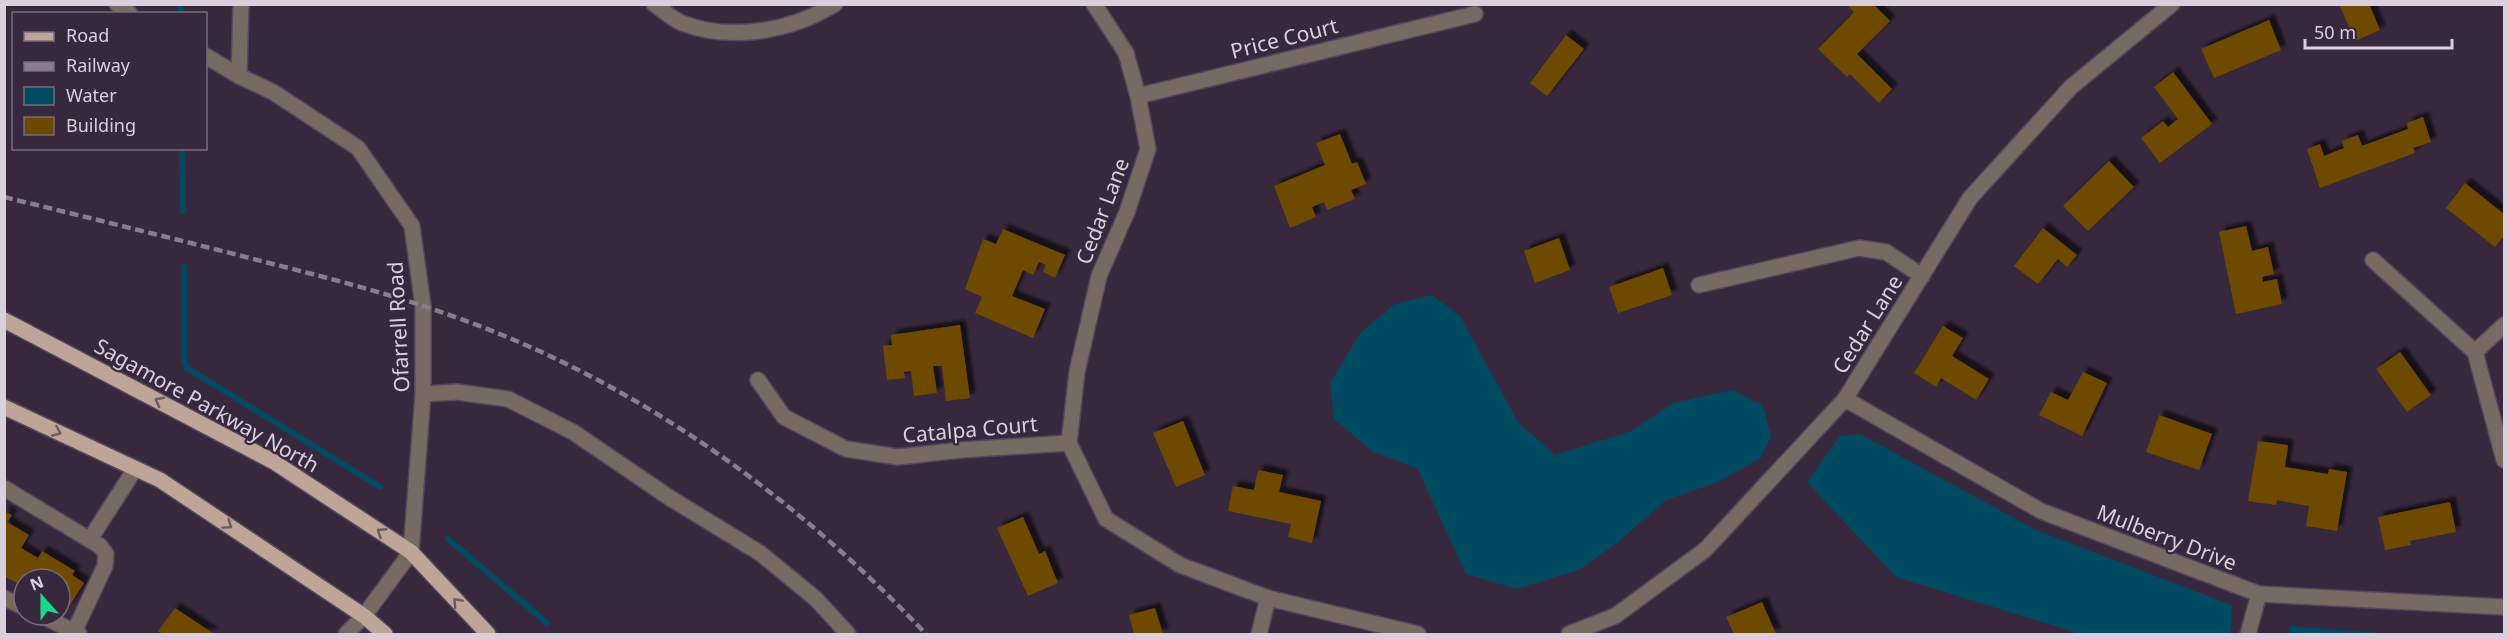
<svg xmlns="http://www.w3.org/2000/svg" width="2509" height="639" viewBox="0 0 2509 639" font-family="'Noto Sans',sans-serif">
<defs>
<filter id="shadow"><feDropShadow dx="5.5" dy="-5.5" stdDeviation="1.5" flood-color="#0009"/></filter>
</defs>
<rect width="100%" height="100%" fill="#37283d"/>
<g fill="#004a61">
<path d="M 1432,295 L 1460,316 L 1518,422 L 1555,455 L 1629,432 L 1673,403 L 1732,390 L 1763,406 L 1771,436 L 1761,458 L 1718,482 L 1666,500 L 1617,543 L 1579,570 L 1517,589 L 1466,574 L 1417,468 L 1373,452 L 1334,419 L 1330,383 L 1361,332 L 1395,304 Z"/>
<path d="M 1860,434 L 2036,530 L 2231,605 L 2231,631 L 2227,634 L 2081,634 L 1896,577 L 1807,482 L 1840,436 Z"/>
<path d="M 2290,626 L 2392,634 L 2289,634 Z"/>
</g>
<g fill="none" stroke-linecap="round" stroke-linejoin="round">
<g stroke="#004a61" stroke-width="6">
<path d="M 180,4 L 181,11"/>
<path d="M 182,148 L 183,211"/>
<path d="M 184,266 L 184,361 L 187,368 L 380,487"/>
<path d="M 448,539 L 547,623"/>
</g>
</g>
<g fill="#6e4800" filter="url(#shadow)">
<path d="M 1846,4 L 1873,4 L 1890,21 L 1857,54 L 1892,89 L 1879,103 L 1850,74 L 1847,77 L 1818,49 L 1854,12 Z"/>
<path d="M 2339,4 L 2369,4 L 2380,30 L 2355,41 Z"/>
<path d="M 2269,20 L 2281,50 L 2214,78 L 2201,49 Z"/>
<path d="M 1566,35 L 1584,49 L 1547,96 L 1530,83 Z"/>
<path d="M 2173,72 L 2212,124 L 2160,163 L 2141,138 L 2163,121 L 2168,127 L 2178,119 L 2154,87 Z"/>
<path d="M 2423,117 L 2431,142 L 2413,148 L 2415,153 L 2320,188 L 2307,149 L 2320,144 L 2324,156 L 2344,148 L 2342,141 L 2358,135 L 2362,146 L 2408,129 L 2407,123 Z"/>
<path d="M 1340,134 L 1352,164 L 1357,162 L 1366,184 L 1351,190 L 1355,199 L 1327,210 L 1324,202 L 1312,207 L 1316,217 L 1290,228 L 1274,186 L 1325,165 L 1316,143 Z"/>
<path d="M 2109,161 L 2134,187 L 2088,231 L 2063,206 Z"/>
<path d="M 2465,183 L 2504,214 L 2504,236 L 2495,247 L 2446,208 Z"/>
<path d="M 2246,226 L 2252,251 L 2268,247 L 2274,274 L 2262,277 L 2263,282 L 2277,279 L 2282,304 L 2236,314 L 2219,232 Z"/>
<path d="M 2043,228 L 2077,255 L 2067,267 L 2058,259 L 2038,284 L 2014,266 Z"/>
<path d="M 1003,229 L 1065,255 L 1055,278 L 1043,272 L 1046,265 L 1039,262 L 1033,275 L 1023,270 L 1012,296 L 1045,309 L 1033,338 L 975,313 L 982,297 L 965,289 L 983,239 L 996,244 Z"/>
<path d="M 1559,238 L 1570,270 L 1535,283 L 1524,251 Z"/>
<path d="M 1663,268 L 1672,295 L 1618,313 L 1609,287 Z"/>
<path d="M 960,325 L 970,398 L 946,401 L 942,366 L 933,366 L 937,393 L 914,396 L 911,371 L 904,372 L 905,378 L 887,380 L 883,346 L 892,345 L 891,335 Z"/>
<path d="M 1943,326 L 1963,338 L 1952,356 L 1989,379 L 1976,400 L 1941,378 L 1936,387 L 1914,373 Z"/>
<path d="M 2400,352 L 2431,395 L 2407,412 L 2376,369 Z"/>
<path d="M 2083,372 L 2107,383 L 2082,436 L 2039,415 L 2051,392 L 2068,400 Z"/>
<path d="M 2159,415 L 2212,434 L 2199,470 L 2146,452 Z"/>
<path d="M 1183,421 L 1205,475 L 1176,487 L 1153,433 Z"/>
<path d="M 2258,441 L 2288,445 L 2285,467 L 2328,474 L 2329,469 L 2347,472 L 2337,531 L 2306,526 L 2309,506 L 2277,500 L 2276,505 L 2248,501 Z"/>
<path d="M 1258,470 L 1283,475 L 1279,492 L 1321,501 L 1312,543 L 1288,537 L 1291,524 L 1228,511 L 1233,486 L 1254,490 Z"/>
<path d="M 2450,502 L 2456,532 L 2410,541 L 2411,545 L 2385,550 L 2378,517 Z"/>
<path d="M 4,511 L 12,515 L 7,522 L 29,535 L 21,548 L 38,558 L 42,551 L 75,571 L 72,575 L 84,583 L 68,608 L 60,604 L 60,579 L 24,579 L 24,598 L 17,594 L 22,586 L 4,576 Z"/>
<path d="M 1023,517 L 1039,554 L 1045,551 L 1058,583 L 1028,596 L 997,528 Z"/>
<path d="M 1762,602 L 1776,634 L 1734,634 L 1726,617 Z"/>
<path d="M 175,608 L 214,634 L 163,634 L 158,631 Z"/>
<path d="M 1155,608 L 1163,634 L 1134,634 L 1129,615 Z"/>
</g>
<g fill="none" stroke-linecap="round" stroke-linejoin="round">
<g stroke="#54465a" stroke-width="18">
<g id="minor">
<path d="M 117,4 L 130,14"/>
<path d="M 241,4 L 239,76 L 273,92 L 358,148 L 412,226 L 423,306 L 423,394 L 411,552 L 364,616 L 346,634"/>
<path d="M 654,4 C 663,10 672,19 682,23 C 731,42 792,31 835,4"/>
<path d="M 206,56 L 239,76"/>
<path d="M 1138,96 L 1475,14"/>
<path d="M 2373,260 L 2475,352 L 2504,460"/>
<path d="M 1699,285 L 1859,248 L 1886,252 L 1922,276"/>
<path d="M 2475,352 L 2504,325"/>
<path d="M 758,380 L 784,417 L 846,449 L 898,457 L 961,450 L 1069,443"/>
<path d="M 423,394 L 457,392 L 508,399 L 573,432 L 670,498 L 760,553 L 816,599 L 848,634"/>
<path d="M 1845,399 L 2041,511 L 2259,594 L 2504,607"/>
<path d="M 1069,443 L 1077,372 L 1099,276 L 1127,212 L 1148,149 L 1138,96 L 1126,53 L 1094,4"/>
<path d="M 1069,443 L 1106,519 L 1180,565 L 1268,598 L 1418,634"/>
<path d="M 4,488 L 100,546 L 106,554 L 105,566 L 74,632"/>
<path d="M 90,539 L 135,469"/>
<path d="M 4,598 L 24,607"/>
<path d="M 40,615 L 79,634"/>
<path d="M 1259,634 L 1268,598"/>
<path d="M 1569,634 L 1615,616 L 1705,550 L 1845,399 L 1970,198 L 2071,87 L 2172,4"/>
<path d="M 2248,634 L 2259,594"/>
</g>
</g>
<g stroke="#54465a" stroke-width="18">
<g id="major">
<path d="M 4,320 L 274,462 L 411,552 L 488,634"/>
<path d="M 4,407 L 160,480 L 364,616 L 385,634"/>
</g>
</g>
<use href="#minor" stroke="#766a63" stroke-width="15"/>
<use href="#major" stroke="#bda597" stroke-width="15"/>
<path stroke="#897c8e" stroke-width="4.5" stroke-dasharray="9 4.5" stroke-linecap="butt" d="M 4,197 C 94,219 184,241 273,264 C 336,280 398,296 458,318 C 637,382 796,497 926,634"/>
</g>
<defs><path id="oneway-chevron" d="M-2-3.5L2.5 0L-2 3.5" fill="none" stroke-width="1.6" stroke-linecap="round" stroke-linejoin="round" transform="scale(1.5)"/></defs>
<g stroke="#6d5a61">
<use href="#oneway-chevron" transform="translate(159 401) rotate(-152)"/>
<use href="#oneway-chevron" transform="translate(57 432) rotate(25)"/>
<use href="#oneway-chevron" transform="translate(228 525) rotate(34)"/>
<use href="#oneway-chevron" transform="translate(381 532) rotate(-147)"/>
<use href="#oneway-chevron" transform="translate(457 602) rotate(-133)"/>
</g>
<g text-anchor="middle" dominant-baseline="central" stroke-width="4.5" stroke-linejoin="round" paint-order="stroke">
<g font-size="21" fill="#d9cfdd" stroke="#37283d">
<text transform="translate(1284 38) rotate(-14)">Price Court</text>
<text transform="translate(1102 211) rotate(-69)">Cedar Lane</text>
<text transform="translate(1867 324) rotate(-58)">Cedar Lane</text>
<text transform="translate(398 327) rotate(-93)">Ofarrell Road</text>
<text transform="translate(207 405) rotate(29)">Sagamore Parkway North</text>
<text transform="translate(970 429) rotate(-5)">Catalpa Court</text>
<text transform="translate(2167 537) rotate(21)">Mulberry Drive</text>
</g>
</g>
<rect width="2509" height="639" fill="none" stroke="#d9cfdd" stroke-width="12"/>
<rect x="12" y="12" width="195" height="138" fill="#37283d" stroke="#786b7d" stroke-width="1.5"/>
<rect x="24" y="32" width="30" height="9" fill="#bda597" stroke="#786b7d" stroke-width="1.5"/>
<text x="66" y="42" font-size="18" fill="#d9cfdd">Road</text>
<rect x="24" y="62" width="30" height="9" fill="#897c8e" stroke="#786b7d" stroke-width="1.5"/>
<text x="66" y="72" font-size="18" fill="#d9cfdd">Railway</text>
<rect x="24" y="87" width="30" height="18" fill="#004a61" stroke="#786b7d" stroke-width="1.5"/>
<text x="66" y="102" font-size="18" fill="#d9cfdd">Water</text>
<rect x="24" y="117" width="30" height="18" fill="#6e4800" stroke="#786b7d" stroke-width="1.5"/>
<text x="66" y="132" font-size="18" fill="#d9cfdd">Building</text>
<g transform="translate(42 597) rotate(339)"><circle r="28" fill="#37283d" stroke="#786b7d" stroke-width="1.5"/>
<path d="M0-4.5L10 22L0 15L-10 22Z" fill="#17d989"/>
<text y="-9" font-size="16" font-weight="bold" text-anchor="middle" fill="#d9cfdd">N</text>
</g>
<path d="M2305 39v9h147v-9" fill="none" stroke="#d9cfdd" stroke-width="3"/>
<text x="2314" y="39" font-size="18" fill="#d9cfdd" stroke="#37283d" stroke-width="4.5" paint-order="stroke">50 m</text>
</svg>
